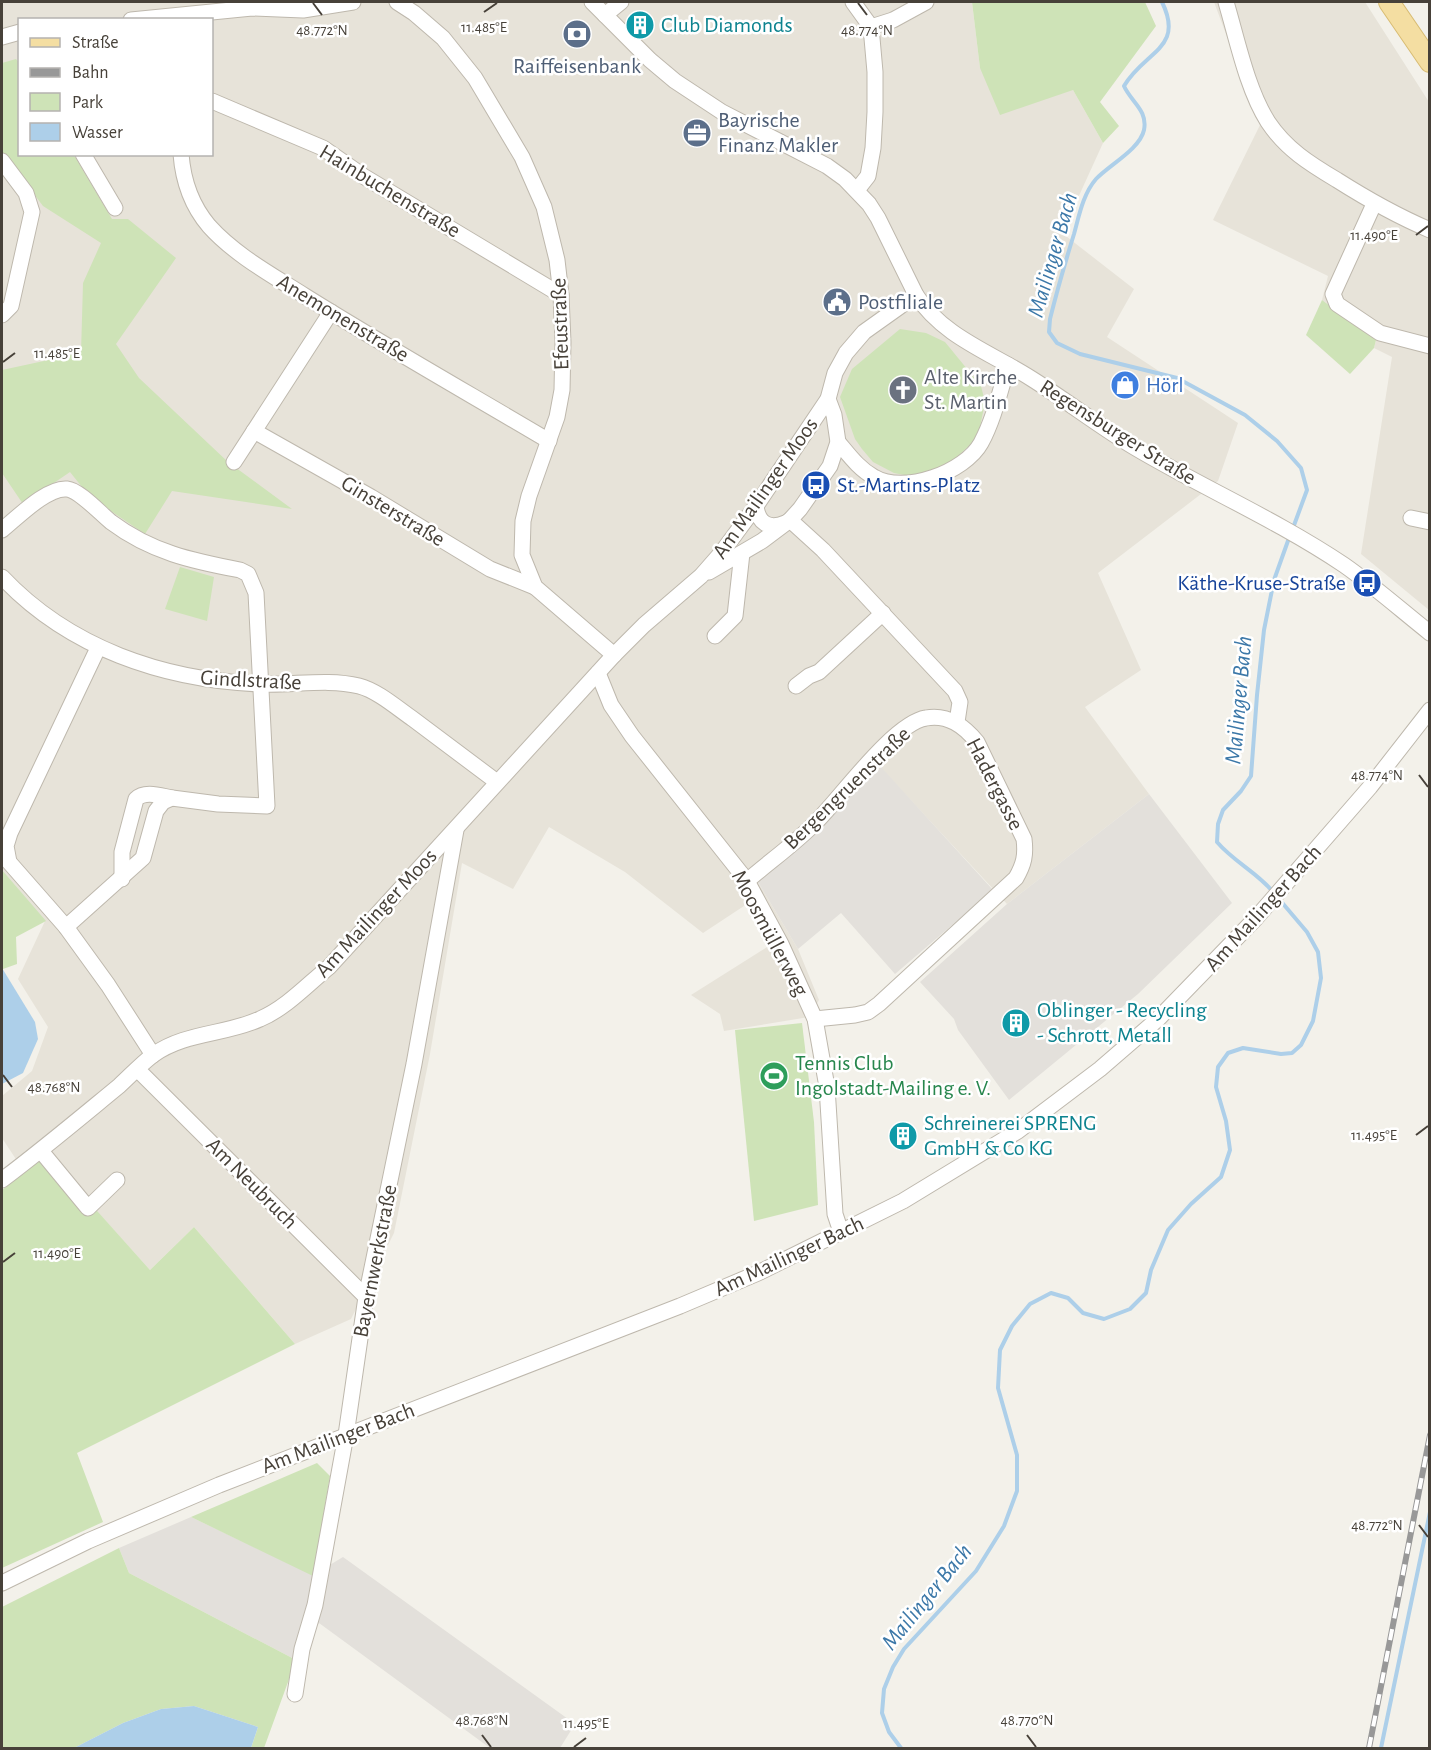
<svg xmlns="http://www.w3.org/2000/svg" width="1431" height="1750" viewBox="0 0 1431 1750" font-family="'Alegreya Sans',sans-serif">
<rect width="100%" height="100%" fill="#f3f1ea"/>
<g fill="#e7e3d9" fill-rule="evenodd">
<path d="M 2,2 L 972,2 L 980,68 L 1073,90 L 1103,143 L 1062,233 L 1134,289 L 1107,337 L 1238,423 L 1218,481 L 1098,573 L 1141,670 L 1085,707 L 1149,794 L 1007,904 L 881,768 L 758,882 L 798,949 L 819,1000 L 809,1017 L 724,1031 L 720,1014 L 691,995 L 772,944 L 747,904 L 703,933 L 625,872 L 549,827 L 513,889 L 462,863 L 430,1054 L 394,1233 L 351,1319 L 295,1344 L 194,1227 L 150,1270 L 47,1156 L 25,1173 L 2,1138 L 2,1096 L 32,1071 L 48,1027 L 18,979 L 45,921 L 2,870 ZM 20,20 L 212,20 L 212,154 L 20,154 Z"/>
<path d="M 1214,2 L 1365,2 L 1429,102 L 1429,610 L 1361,554 L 1392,357 L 1374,348 L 1376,340 L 1322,300 L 1328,276 L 1213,220 L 1260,125 Z"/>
</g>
<g fill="#e3e0db">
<path d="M 881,767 L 993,890 L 895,974 L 841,913 L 798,949 L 758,882 Z"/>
<path d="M 1149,794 L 1232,903 L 1138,994 L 1009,1100 L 958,1030 L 954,1019 L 920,982 L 1007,904 Z"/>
<path d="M 191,1517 L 313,1575 L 343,1557 L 575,1724 L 560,1748 L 490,1748 L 319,1623 L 296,1660 L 129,1573 L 119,1548 Z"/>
</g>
<g fill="#cee3b7">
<path d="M 972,2 L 1145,2 L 1156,26 L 1100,102 L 1119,126 L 1103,143 L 1073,90 L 1000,115 L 980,68 Z"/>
<path d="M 16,59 L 20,64 L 20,154 L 74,155 L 112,219 L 128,219 L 176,258 L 116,344 L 139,378 L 228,462 L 292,509 L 172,491 L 145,534 L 90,497 L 70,472 L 23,504 L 2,473 L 2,370 L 81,353 L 83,283 L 101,243 L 43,206 L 2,152 L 2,63 Z"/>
<path d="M 1322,300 L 1376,340 L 1374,348 L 1350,374 L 1306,335 Z"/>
<path d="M 900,329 L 926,333 L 945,342 L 981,386 L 985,402 L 978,437 L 956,458 L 930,472 L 909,476 L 894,473 L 873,462 L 862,449 L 855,439 L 840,397 L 852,369 Z"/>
<path d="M 180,567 L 214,577 L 207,621 L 165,609 Z"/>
<path d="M 2,870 L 46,921 L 16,937 L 17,964 L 3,969 Z"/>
<path d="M 802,1023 L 814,1122 L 818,1205 L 754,1221 L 735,1030 Z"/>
<path d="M 47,1155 L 150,1270 L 194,1227 L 295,1344 L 77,1453 L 103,1522 L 2,1568 L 2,1190 Z"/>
<path d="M 317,1463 L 330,1476 L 313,1576 L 191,1517 Z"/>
<path d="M 119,1548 L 129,1573 L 296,1660 L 264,1748 L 251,1748 L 258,1727 L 194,1706 L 161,1709 L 123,1723 L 74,1748 L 2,1748 L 2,1607 Z"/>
</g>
<g fill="#adcfe9">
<path d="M 2,968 L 35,1022 L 38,1039 L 23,1073 L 2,1084 Z"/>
<path d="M 194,1706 L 258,1727 L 251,1748 L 74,1748 L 123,1723 L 161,1709 Z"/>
</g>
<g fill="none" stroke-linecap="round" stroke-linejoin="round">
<g stroke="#adcfe9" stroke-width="4">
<path d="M 1162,2 C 1185,49 1144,51 1124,86 C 1131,102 1148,110 1144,130 C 1140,149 1109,165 1096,179 C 1083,194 1079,216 1074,234 C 1065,263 1057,291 1050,319 L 1049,332 L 1057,343 L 1080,354 L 1177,378 L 1245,415 L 1277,441 L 1301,468 L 1307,490 L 1293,528"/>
<path d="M 1274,893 C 1258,873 1234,862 1217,842 L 1218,824 L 1223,810 L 1241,791 L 1251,776 L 1257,695 L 1264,630 L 1274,580 L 1289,538"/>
<path d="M 901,1748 L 889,1732 L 882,1713 L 884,1689 L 893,1667 L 904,1649 L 976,1571 L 1004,1526 L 1017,1491 L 1017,1455 L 998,1388 L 1000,1350 L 1012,1326 L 1030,1304 L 1051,1293 L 1068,1298 L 1083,1313 L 1104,1319 L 1130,1309 L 1146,1293 L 1151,1270 L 1168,1230 L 1191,1204 L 1221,1177 L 1230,1150 L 1226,1121 L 1216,1087 L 1218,1067 L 1228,1053 L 1243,1048 L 1281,1054 L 1292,1053 L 1301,1045 L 1313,1021 L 1321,978 L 1318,952 L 1307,932 L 1279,899"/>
<path d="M 1381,1748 L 1430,1512"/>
</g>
<g stroke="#beb8ad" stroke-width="17">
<g id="minor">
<path d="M 397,2 L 414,13 L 443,38 L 475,78 L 522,157 L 544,207 L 557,260 L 561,295 L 563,342 L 562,390 L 557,417 L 529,496 L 523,521 L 522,555 L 535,587 L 614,655"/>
<path d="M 592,2 L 650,60 L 675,81 L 722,112 L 827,166 L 845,179 L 869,204 L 878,218 L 916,295 C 943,337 992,353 1032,379 C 1067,401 1099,426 1134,447 C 1203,488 1277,520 1344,565 C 1374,586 1401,610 1430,633"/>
<path d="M 853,2 L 871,27 L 875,72 L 875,112 L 873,148 L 868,176 L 857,190"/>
<path d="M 1226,2 C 1237,39 1247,89 1268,122 C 1286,149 1310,164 1337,180 C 1367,199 1397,216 1430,230"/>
<path d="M 605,15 L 621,2"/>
<path d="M 131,20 L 252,8 L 303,10 L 353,2"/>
<path d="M 871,27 L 893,20 L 926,2"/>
<path d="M 2,37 L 20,32"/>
<path d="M 212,101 L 323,148 L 363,176 L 561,295"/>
<path d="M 83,154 L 115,208"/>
<path d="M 181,154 C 183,180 192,206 209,226 C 235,255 272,275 305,296 C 385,346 468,393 549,441"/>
<path d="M 2,161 L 26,193 L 32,212 L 11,306 L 2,315"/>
<path d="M 1374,204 L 1333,294 L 1337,304 L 1380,333 L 1430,346"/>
<path d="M 254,431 L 371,497 L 490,569 L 535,587"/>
<path d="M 838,442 C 849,455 859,469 874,477 C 904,495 965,472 981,443 C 994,419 1000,391 1008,365"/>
<path d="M 234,462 L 331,312"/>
<path d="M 756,506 C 758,523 769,530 785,523"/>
<path d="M 1411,518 L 1430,522"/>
<path d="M 790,520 L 823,550 L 955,691 L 960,702 L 957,722"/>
<path d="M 2,530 C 17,518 47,487 67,489 C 79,490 101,514 111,522 C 151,552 192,561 240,570 L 248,574 L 256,593 L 267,806 L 218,804 L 172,798 L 163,802 L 156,811 L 143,858 L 66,927"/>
<path d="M 709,572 L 762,541 L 790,520 L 800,509 L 830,466 L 838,442 L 834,415 L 828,399"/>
<path d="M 2,577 C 69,648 163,680 259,684 C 292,686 326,678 359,686 C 378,691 397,708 413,719 C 441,740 469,761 497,782"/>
<path d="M 715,636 L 735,616 L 742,553"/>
<path d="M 98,648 L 10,833 L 6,846 L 9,862 L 66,927 L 108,985 L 153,1055"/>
<path d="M 598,673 L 611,705 L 632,736 L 747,881 L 781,944 L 815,1019 L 827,1087 L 835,1214 L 841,1232"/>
<path d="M 796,686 L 809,676 L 819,672 L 883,613"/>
<path d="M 122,879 L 122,852 L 136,799 C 145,790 161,796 172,798"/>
<path d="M 747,881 C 770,861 796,843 817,821 C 841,797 894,723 926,718 C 948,714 964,726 977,742 L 1024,839 C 1026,855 1024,864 1016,878 L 879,1004 L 868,1012 L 855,1015 L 815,1019"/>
<path d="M 138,1070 L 366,1297"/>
<path d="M 41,1151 L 88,1208 L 117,1180"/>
<path d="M 2,1180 C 42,1150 80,1118 119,1086 C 130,1076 141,1064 153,1055 C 185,1032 225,1035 260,1019 C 286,1008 307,985 329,967 L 614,655 L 644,625 L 701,576 L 722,552 L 756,506 L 828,399 L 835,373 L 846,353 L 864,332 L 916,295"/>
<path d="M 2,1583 L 88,1541 L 219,1485 L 680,1306 L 758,1273 L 903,1201 L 1018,1131 L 1100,1069 L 1159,1018 L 1256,918 L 1370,787 L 1430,710"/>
<path d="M 295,1694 L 302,1649 L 315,1605 L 346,1435 L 366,1297 L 414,1064 L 456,830"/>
</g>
</g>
<g stroke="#d8bc73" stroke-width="22">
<path id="major" d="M 1389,2 L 1430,62"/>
</g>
<use href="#minor" stroke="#fff" stroke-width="15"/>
<use href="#major" stroke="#f4dea2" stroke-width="20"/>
<g stroke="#989898" stroke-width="6">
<path id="rail" d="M 1369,1748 L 1430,1435"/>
</g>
<use href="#rail" stroke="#fff" stroke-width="4" stroke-dasharray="11" stroke-linecap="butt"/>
</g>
<path fill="none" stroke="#474139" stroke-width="2" d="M 313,3 L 322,15M 858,3 L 867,15M 484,12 L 497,3M 1416,235 L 1428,226M 3,362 L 15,353M 1419,775 L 1428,787M 3,1075 L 12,1087M 1416,1135 L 1428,1126M 3,1262 L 15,1253M 1419,1525 L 1428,1537M 482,1735 L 491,1747M 1027,1735 L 1036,1747M 574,1747 L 586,1738"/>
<defs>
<g id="building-disc" transform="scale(1.5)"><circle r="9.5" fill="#0f9aa8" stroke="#fff"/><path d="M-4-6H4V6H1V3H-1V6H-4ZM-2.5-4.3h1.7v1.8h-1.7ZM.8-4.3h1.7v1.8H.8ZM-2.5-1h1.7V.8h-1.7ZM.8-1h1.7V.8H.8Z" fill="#fff"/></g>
<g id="bank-disc" transform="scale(1.5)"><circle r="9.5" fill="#5c6f8a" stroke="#fff"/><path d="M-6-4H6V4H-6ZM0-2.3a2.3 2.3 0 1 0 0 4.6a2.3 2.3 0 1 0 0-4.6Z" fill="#fff"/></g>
<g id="office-disc" transform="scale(1.5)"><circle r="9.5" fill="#5c6f8a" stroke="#fff"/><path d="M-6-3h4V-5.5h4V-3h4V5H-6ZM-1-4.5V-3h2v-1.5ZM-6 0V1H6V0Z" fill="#fff"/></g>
<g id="civic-disc" transform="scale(1.5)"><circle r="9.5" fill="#5c6f8a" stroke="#fff"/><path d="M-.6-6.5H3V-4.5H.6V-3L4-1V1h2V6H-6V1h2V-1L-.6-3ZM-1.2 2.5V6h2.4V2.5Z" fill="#fff"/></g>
<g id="shop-disc" transform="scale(1.5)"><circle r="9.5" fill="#3f7fe0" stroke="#fff"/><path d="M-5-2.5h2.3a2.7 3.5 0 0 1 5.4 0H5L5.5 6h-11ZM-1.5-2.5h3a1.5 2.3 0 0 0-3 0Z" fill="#fff"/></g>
<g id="church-disc" transform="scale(1.5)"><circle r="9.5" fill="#6b7280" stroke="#fff"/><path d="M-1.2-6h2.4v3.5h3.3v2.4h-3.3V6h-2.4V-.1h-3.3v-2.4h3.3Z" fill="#fff"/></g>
<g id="bus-disc" transform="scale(1.5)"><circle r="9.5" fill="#1a4fb4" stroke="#fff"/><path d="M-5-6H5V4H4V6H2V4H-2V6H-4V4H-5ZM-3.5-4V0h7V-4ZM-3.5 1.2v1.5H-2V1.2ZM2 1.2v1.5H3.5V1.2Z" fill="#fff"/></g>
<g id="stadium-disc" transform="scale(1.5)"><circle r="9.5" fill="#2e9e5b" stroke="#fff"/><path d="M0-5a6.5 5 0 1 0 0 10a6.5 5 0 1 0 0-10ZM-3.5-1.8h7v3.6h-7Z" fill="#fff"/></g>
</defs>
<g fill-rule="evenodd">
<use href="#building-disc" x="640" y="25"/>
<use href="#bank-disc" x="577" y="34"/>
<use href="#office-disc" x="697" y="133"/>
<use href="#civic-disc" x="837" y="302"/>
<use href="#shop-disc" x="1125" y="385"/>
<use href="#church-disc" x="903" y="390"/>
<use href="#bus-disc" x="816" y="485"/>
<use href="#bus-disc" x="1367" y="583"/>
<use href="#building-disc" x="1016" y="1023"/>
<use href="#stadium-disc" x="774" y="1076"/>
<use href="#building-disc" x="903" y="1136"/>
</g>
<g text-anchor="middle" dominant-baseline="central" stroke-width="5" stroke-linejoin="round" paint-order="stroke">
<g font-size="22" fill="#0d838f" stroke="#fff" text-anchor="start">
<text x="661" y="25">Club Diamonds</text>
<text x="1037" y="1010">Oblinger - Recycling<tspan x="1037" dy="25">- Schrott, Metall</tspan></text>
<text x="924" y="1123">Schreinerei SPRENG<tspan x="924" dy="25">GmbH &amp; Co KG</tspan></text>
</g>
<g font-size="22" fill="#4e5e75" stroke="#fff" text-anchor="start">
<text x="577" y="66" text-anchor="middle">Raiffeisenbank</text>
<text x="718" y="120">Bayrische<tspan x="718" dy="25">Finanz Makler</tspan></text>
<text x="858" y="302">Postfiliale</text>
</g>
<g font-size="22" fill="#474139" stroke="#fff">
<text transform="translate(390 191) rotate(31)">Hainbuchenstraße</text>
<text transform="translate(343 318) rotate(31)">Anemonenstraße</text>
<text transform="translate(560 324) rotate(-92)">Efeustraße</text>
<text transform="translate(1118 432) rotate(32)">Regensburger Straße</text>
<text transform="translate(765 488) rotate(-55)">Am Mailinger Moos</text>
<text transform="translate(393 511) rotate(31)">Ginsterstraße</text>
<text transform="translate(251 680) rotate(3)">Gindlstraße</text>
<text transform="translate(995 784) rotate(63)">Hadergasse</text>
<text transform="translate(847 788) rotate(-44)">Bergengruenstraße</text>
<text transform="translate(1263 908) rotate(-48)">Am Mailinger Bach</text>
<text transform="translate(376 913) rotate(-47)">Am Mailinger Moos</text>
<text transform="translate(770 933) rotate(62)">Moosmüllerweg</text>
<text transform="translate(252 1183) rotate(45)">Am Neubruch</text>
<text transform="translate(789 1256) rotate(-25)">Am Mailinger Bach</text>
<text transform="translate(375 1261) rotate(-79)">Bayernwerkstraße</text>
<text transform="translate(338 1438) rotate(-21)">Am Mailinger Bach</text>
</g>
<g font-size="22" fill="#5b616d" stroke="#fff" text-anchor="start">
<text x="924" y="377">Alte Kirche<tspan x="924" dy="25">St. Martin</tspan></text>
</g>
<g font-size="22" fill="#366cbe" stroke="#fff" text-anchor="start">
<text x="1146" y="385">Hörl</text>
</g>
<g font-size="22" fill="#164399" stroke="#fff" text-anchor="start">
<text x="837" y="485">St.-Martins-Platz</text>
<text x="1346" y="583" text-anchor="end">Käthe-Kruse-Straße</text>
</g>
<g font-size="22" fill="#27864d" stroke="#fff" text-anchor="start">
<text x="795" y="1063">Tennis Club<tspan x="795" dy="25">Ingolstadt-Mailing e. V.</tspan></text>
</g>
<g font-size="24" font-style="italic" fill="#3c78a8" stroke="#fff">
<text transform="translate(1053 255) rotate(-74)">Mailinger Bach</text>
<text transform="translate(1239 700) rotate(-85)">Mailinger Bach</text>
<text transform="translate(927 1597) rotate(-51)">Mailinger Bach</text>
</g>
</g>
<g font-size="15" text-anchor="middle" fill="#474139" stroke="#fff" stroke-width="5" stroke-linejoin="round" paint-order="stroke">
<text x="484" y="32">11.485°E</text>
<text x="322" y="35">48.772°N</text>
<text x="867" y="35">48.774°N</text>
<text x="1374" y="240">11.490°E</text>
<text x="57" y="358">11.485°E</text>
<text x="1377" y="780">48.774°N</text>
<text x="54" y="1092">48.768°N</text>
<text x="1374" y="1140">11.495°E</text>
<text x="57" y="1258">11.490°E</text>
<text x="1377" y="1530">48.772°N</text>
<text x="482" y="1725">48.768°N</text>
<text x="1027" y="1725">48.770°N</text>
<text x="586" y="1728">11.495°E</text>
</g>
<rect width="1431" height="1750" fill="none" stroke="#474139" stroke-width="6"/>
<rect x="18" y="18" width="195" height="138" fill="#ffffff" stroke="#b5b3b0" stroke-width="1.5"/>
<rect x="30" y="38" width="30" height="9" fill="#f4dea2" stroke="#b5b3b0" stroke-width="1.5"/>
<text x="72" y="48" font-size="18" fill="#474139">Straße</text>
<rect x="30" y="68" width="30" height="9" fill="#989898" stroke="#b5b3b0" stroke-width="1.5"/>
<text x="72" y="78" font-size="18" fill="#474139">Bahn</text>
<rect x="30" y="93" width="30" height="18" fill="#cee3b7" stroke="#b5b3b0" stroke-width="1.5"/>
<text x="72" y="108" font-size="18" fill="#474139">Park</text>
<rect x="30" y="123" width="30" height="18" fill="#adcfe9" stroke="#b5b3b0" stroke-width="1.5"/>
<text x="72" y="138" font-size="18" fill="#474139">Wasser</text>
</svg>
